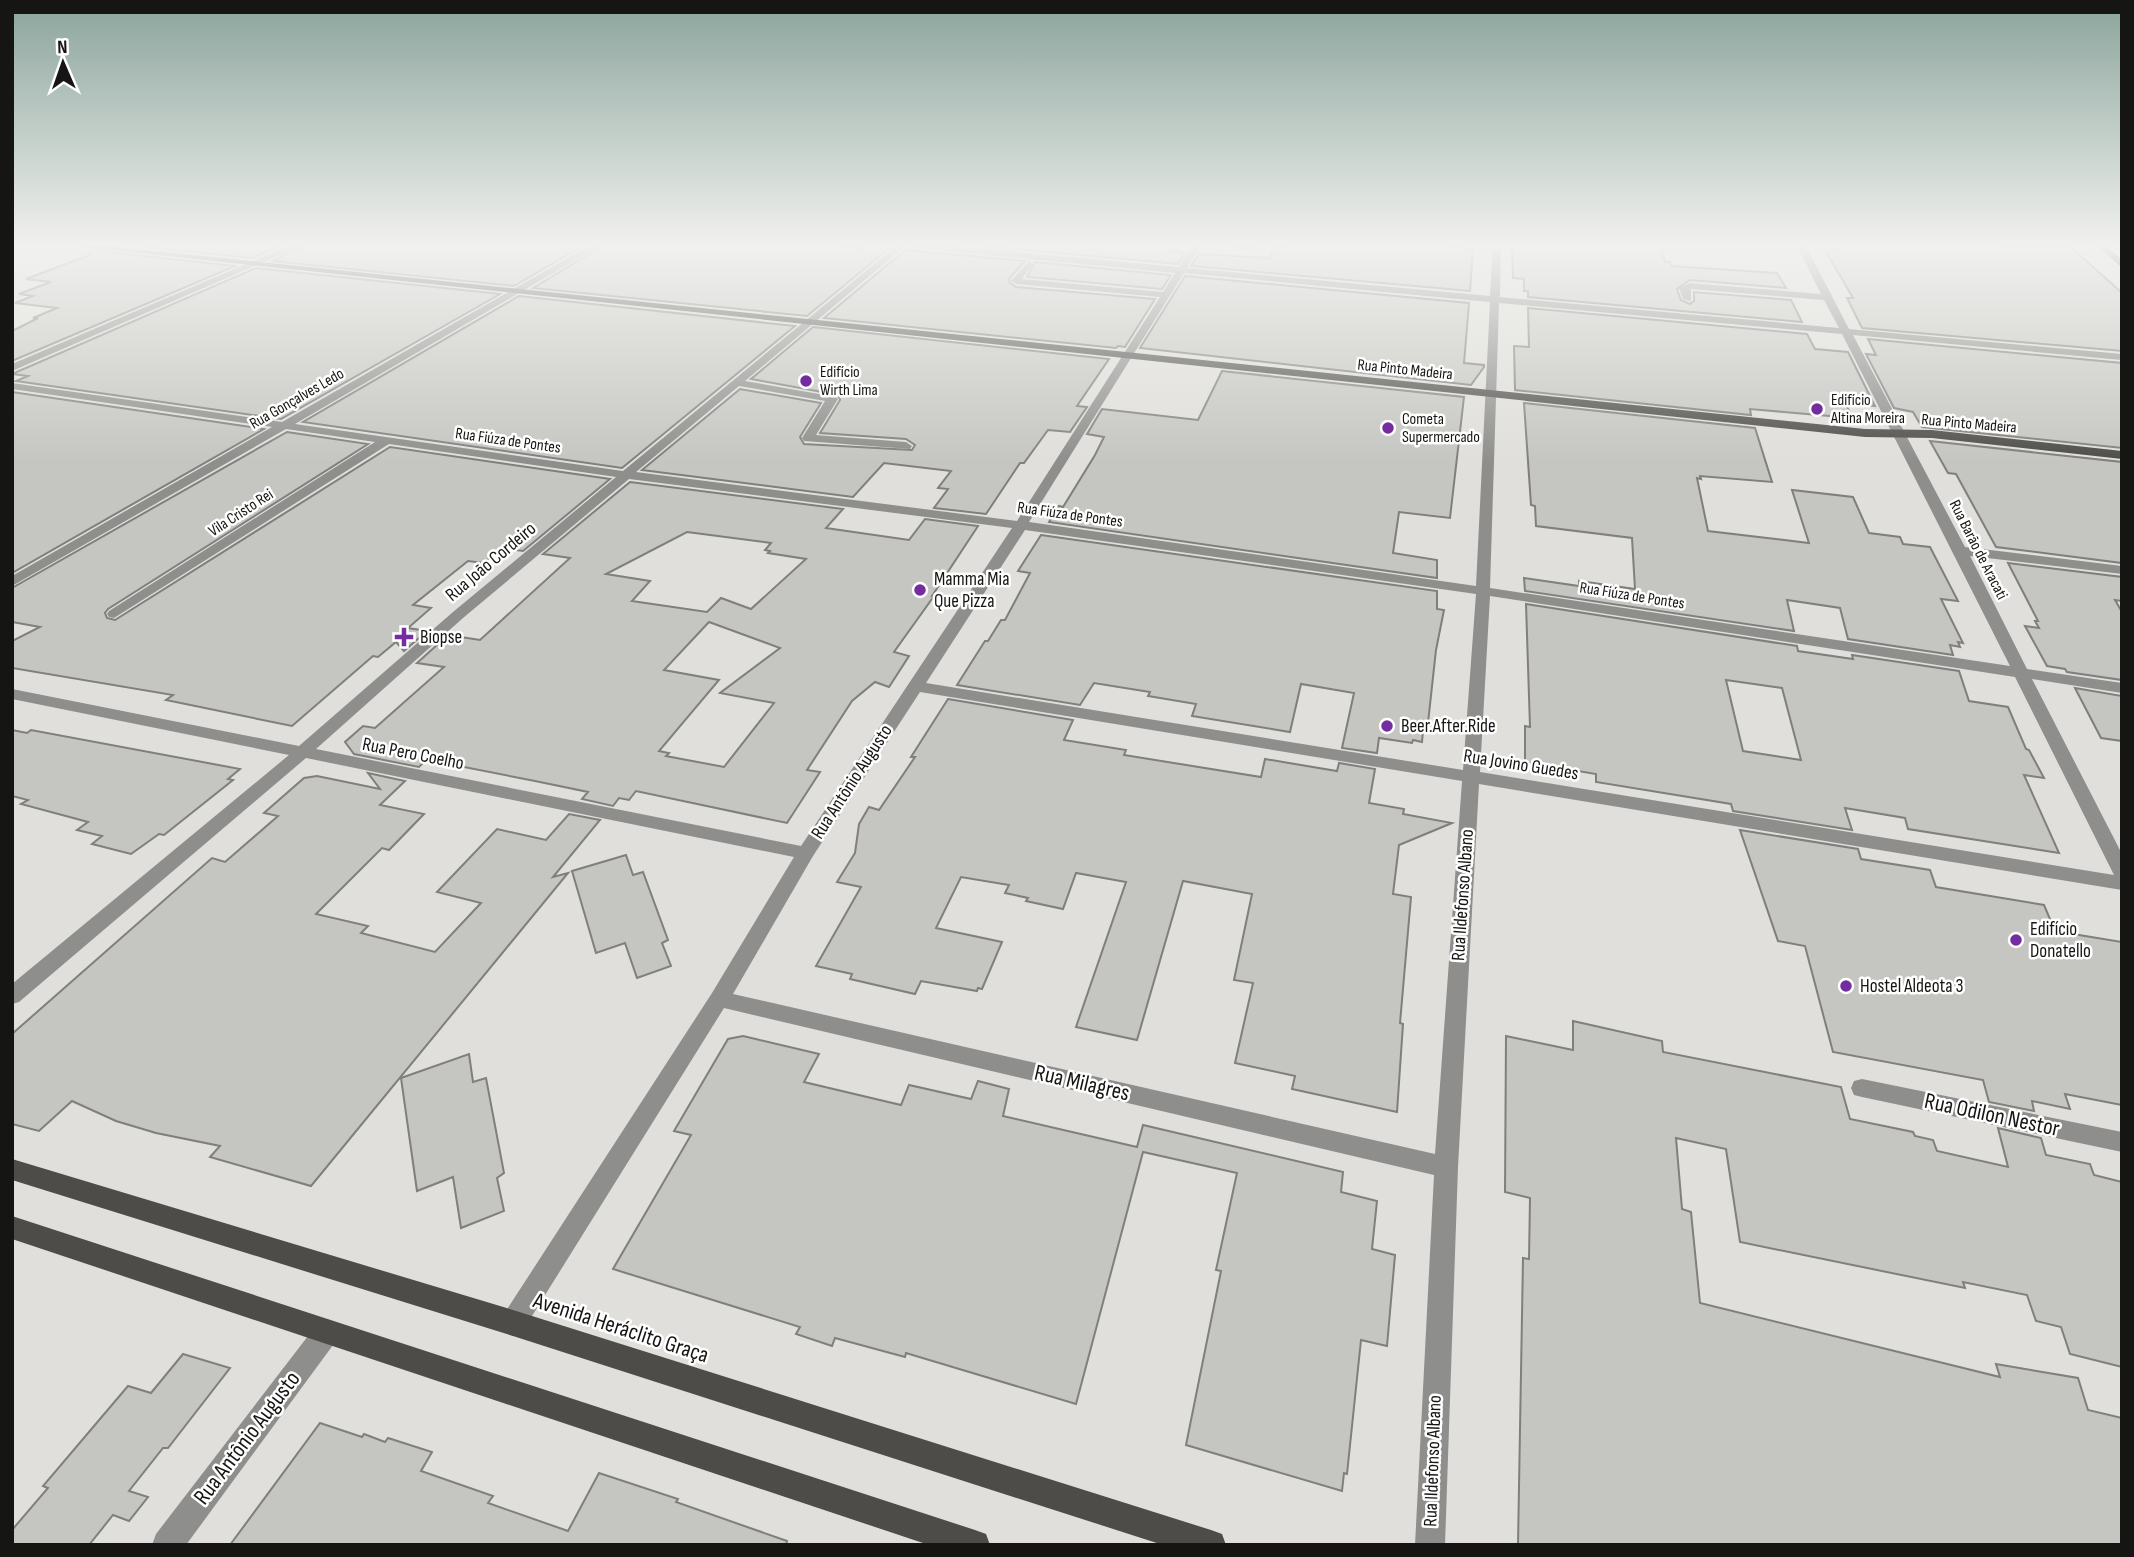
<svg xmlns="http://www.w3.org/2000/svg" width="2134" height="1557" viewBox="0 0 2134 1557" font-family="'Sofia Sans Condensed',sans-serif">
<rect width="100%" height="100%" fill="#e0dfdb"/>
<g fill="#c5c5c1" stroke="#7f7f7b" stroke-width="2" fill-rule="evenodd">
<path d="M 118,244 L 285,244 L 252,258 Z"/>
<path d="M 307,244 L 586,244 L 514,286 L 273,261 Z"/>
<path d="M 606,244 L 814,244 L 860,248 L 860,244 L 888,244 L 891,247 L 807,316 L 533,288 Z"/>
<path d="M 962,244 L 1175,244 L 1170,251 L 1185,253 L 1178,264 Z"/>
<path d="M 1287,244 L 1438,244 L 1473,249 L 1470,291 L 1191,266 L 1199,254 L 1269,258 L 1274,246 L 1286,247 Z"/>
<path d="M 1512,244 L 1660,244 L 1665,262 L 1670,262 L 1671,266 L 1777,273 L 1786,288 L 1690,280 L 1677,289 L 1681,300 L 1690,304 L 1694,301 L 1694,292 L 1791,300 L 1802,322 L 1528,297 L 1528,291 L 1524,291 L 1524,279 L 1513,278 Z"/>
<path d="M 1833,244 L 2071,247 L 2122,293 L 2122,351 L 1862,328 L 1847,298 L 1853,298 L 1825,250 L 1836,251 Z"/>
<path d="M 90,250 L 235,266 L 12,361 L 12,331 L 38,318 L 33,318 L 57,308 L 15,303 L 33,296 L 19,294 L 51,282 L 26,279 L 90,255 Z"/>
<path d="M 905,250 L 1025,261 L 1009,279 L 1010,283 L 1016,287 L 1155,299 L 1125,347 L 1118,346 L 1116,348 L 824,318 Z"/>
<path d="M 1035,262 L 1171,275 L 1162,289 L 1027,277 Z"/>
<path d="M 256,268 L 500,294 L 281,419 L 16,381 L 28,376 L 12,374 Z"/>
<path d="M 1185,276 L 1469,303 L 1464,363 L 1484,365 L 1484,367 L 1471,385 L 1140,348 Z"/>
<path d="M 519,296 L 795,326 L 622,468 L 303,422 Z"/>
<path d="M 1528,308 L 1807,334 L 1815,349 L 1848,352 L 1875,406 L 1845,403 L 1853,418 L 1750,409 L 1751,415 L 1515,390 L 1514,346 L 1529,347 Z"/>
<path d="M 813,327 L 1109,359 L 1077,406 L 1087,407 L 1070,432 L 1048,430 L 1024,463 L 1020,463 L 986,514 L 934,508 L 948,489 L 938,488 L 951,471 L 884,463 L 853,497 L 642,470 L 740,389 L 821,403 L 800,437 L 804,444 L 912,450 L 915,445 L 906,439 L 820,433 L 840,400 L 838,395 L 751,379 Z"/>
<path d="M 1868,339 L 2122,363 L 2122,448 L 1922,427 L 1913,412 L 1894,408 L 1866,354 L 1876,355 Z"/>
<path d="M 1222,371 L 1464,397 L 1450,518 L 1399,512 L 1393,553 L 1437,560 L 1437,578 L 1049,522 L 1059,506 L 1063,507 L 1095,455 L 1104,437 L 1087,434 L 1102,409 L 1198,420 Z"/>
<path d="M 12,392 L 264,429 L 12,573 Z"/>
<path d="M 1524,403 L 1755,428 L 1772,482 L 1700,476 L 1701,479 L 1697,478 L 1708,531 L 1809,543 L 1792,490 L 1853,497 L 1869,533 L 1900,537 L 1903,544 L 1930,547 L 1958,601 L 1941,599 L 1963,643 L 1958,642 L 1960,647 L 1950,645 L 1953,655 L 1848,639 L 1840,608 L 1787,600 L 1794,631 L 1525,591 L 1524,578 L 1579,586 L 1579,581 L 1635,589 L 1632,538 L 1536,526 L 1535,506 L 1531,505 Z"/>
<path d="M 287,432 L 368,444 L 108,609 L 105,613 L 107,618 L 115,620 L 390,447 L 610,479 L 523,551 L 501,548 L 484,563 L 468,561 L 413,605 L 431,608 L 408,628 L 427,631 L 404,651 L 396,642 L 378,657 L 373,656 L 292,726 L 166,700 L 173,695 L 12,668 L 12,641 L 40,627 L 12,622 L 12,588 Z"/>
<path d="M 1930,441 L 2122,462 L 2122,563 L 1996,547 L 1956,474 L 1948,473 Z"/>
<path d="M 630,482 L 843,509 L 826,528 L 909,540 L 925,519 L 978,526 L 932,596 L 934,596 L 894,652 L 909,656 L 889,687 L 875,682 L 852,701 L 807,770 L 820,772 L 787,823 L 636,791 L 629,800 L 619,798 L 613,806 L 582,799 L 588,792 L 535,781 L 449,764 L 447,766 L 424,762 L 419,767 L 354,754 L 345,742 L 363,726 L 375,728 L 444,667 L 417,663 L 448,635 L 480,640 L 570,558 L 543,554 ZM 687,532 L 771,543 L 765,550 L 770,551 L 768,553 L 806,559 L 751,609 L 721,598 L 707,612 L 632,601 L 650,581 L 606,574 ZM 709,622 L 780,648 L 720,693 L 774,703 L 724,767 L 666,756 L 669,753 L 659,751 L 719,680 L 664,670 Z"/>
<path d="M 1041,535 L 1437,591 L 1437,609 L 1444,610 L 1436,650 L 1427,732 L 1423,731 L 1422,742 L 1413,740 L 1412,743 L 1379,738 L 1377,753 L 1342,748 L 1354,693 L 1301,684 L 1290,732 L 1192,716 L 1196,704 L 1148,696 L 1150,692 L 1094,683 L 1080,705 L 957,685 L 985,641 L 988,641 L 1001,620 L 1005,620 L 1030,573 L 1018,571 Z"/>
<path d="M 2008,563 L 2122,577 L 2122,601 L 2115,600 L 2122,612 L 2122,680 L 2067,672 L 2065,669 L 2047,666 L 2025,626 L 2039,628 L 2035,621 L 2038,621 Z"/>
<path d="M 1526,604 L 1797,646 L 1798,651 L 1853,659 L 1852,655 L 1959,671 L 1969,701 L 2008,707 L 2026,749 L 2029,750 L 2044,778 L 2024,775 L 2059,853 L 1908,829 L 1905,818 L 1845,808 L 1852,830 L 1733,811 L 1731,804 L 1596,782 L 1596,774 L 1525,762 L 1525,726 L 1530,727 ZM 1726,680 L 1782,688 L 1801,760 L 1743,751 Z"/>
<path d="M 2075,688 L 2122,696 L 2122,741 L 2101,738 Z"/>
<path d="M 948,699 L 1073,720 L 1064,740 L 1126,750 L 1124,755 L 1261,777 L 1265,759 L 1337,771 L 1339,763 L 1375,769 L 1369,803 L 1404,809 L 1403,814 L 1452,823 L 1399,845 L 1393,894 L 1411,897 L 1400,1023 L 1403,1024 L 1397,1112 L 1292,1089 L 1295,1076 L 1235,1063 L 1253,983 L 1234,980 L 1252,894 L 1183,881 L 1137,1040 L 1076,1027 L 1126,882 L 1076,873 L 1063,909 L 1026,901 L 1028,898 L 1005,893 L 1009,885 L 961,877 L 936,928 L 1002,942 L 982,989 L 978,988 L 977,991 L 921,981 L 915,994 L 850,979 L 852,974 L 816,966 L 861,887 L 837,882 L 855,853 L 859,824 L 869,807 L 879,810 L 915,757 L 911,757 Z"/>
<path d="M 12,730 L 27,733 L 31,730 L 240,769 L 228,779 L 233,780 L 164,835 L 159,834 L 131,854 L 92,844 L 102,836 L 77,830 L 88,822 L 21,804 L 28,800 L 12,796 Z"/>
<path d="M 368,773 L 405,781 L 380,805 L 424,814 L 389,850 L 382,848 L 316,914 L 368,926 L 361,933 L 435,952 L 481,903 L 437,892 L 497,829 L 546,840 L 569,814 L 600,820 L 553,877 L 568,873 L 311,1186 L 210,1157 L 220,1146 L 156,1133 L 116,1121 L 72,1101 L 39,1131 L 12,1124 L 12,1034 L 212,858 L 225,862 L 278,816 L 264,813 L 304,778 L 317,776 L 380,789 Z"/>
<path d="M 1740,830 L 1858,849 L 1861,859 L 1930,870 L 1936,887 L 2044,905 L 2055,931 L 2122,942 L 2122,1105 L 2065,1094 L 2070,1109 L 2032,1101 L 2034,1111 L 1989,1102 L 1983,1080 L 1833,1052 L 1805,946 L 1778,941 Z"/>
<path d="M 626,855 L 633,875 L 643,872 L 668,940 L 662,943 L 671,966 L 637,978 L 625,943 L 596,953 L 572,871 Z"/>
<path d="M 1573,1021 L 1662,1041 L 1663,1052 L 1841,1087 L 1850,1119 L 1913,1132 L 1915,1136 L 1933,1140 L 1937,1151 L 2008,1167 L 1998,1128 L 2041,1138 L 2046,1155 L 2090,1164 L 2094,1175 L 2122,1182 L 2122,1367 L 2070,1354 L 2061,1327 L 2036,1321 L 2027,1295 L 1963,1282 L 1965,1288 L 1740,1242 L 1726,1149 L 1676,1138 L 1682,1209 L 1691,1212 L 1700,1303 L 2000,1377 L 1996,1364 L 2078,1378 L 2088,1410 L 2122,1418 L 2122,1545 L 1518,1545 L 1523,1258 L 1529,1259 L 1530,1198 L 1505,1192 L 1506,1036 L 1573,1050 Z"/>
<path d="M 743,1036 L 819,1054 L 804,1082 L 901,1105 L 909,1085 L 971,1099 L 978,1081 L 1009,1089 L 1003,1116 L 1137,1147 L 1143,1125 L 1343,1172 L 1341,1192 L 1377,1201 L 1372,1249 L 1395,1255 L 1387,1346 L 1361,1340 L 1347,1474 L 1344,1473 L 1342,1491 L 1186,1445 L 1221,1271 L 1216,1270 L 1237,1173 L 1143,1152 L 1076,1404 L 906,1353 L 905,1357 L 835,1338 L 832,1346 L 796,1334 L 800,1327 L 613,1269 L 691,1135 L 674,1131 L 728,1039 Z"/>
<path d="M 469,1054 L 473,1082 L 486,1078 L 504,1173 L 497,1178 L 504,1211 L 461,1228 L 453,1177 L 417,1191 L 401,1078 Z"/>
<path d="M 183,1354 L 230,1368 L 168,1448 L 163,1448 L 129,1491 L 148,1497 L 129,1521 L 113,1515 L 89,1545 L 12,1545 L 12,1530 L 48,1488 L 43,1486 L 128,1386 L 151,1393 Z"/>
<path d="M 320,1423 L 362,1437 L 364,1434 L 385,1442 L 388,1438 L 432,1452 L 421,1471 L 493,1496 L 488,1503 L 568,1531 L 599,1473 L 678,1499 L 676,1502 L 787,1541 L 786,1545 L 230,1545 Z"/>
</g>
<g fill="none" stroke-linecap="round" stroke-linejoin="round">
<g fill="#8e8e8c" fill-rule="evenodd">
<path d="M 293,244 L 305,244 L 12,371 L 12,364 Z"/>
<path d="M 592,244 L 603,244 L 295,424 L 623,471 L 895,247 L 891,244 L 928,244 L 1179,267 L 1193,244 L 1202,244 L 1187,268 L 1490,296 L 1493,244 L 1501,244 L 1500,297 L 1839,328 L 1824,300 L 1691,289 L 1691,301 L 1683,299 L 1679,288 L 1690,283 L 1821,294 L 1796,244 L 1805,244 L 1849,329 L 2122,354 L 2122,360 L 1853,335 L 1965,547 L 2122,566 L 2122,574 L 1970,556 L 2027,669 L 2122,683 L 2122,693 L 2032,679 L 2122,854 L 2122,890 L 1479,784 L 1458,1167 L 1445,1545 L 1415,1545 L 1434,1175 L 724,1008 L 522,1332 L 513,1336 L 504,1332 L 500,1323 L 504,1314 L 712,993 L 794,857 L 306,758 L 19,1002 L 12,1004 L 12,984 L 289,755 L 12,699 L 12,689 L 299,746 L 453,612 L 616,477 L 389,444 L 114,618 L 109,617 L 107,614 L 109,611 L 375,442 L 286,429 L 12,586 L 12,576 L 272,427 L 12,389 L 12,383 L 282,422 ZM 904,247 L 1175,273 L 1163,292 L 1022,279 L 1033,264 L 1029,261 L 1011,281 L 1016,284 L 1160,297 L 1017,521 L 636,472 L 739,386 L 825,401 L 802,438 L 804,441 L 910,449 L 912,446 L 906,442 L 816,435 L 838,399 L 836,397 L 745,381 ZM 1184,273 L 1490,302 L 1476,586 L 1029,522 ZM 1499,303 L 1842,334 L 2010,666 L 1490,588 ZM 629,479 L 1012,528 L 801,846 L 316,749 L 463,618 ZM 1025,530 L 1476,594 L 1463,770 L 926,683 ZM 1490,596 L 2015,677 L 2114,875 L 1480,772 ZM 920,692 L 1462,781 L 1435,1154 L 733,994 L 813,856 Z"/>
<path d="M 1210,244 L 1262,244 L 1256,251 Z"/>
<path d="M 1862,1079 L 2122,1132 L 2122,1152 L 1862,1097 L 1854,1095 L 1851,1088 L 1854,1081 Z"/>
<path d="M 327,1319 L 336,1323 L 340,1332 L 336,1341 L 186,1545 L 152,1545 L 156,1534 L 318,1323 Z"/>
</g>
<g fill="#4d4c49" fill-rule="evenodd">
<path d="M 55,244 L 88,244 L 1865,429 L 1932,430 L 2122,451 L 2122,459 L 1932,438 L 1865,437 Z"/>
<path d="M 2095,244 L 2105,244 L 2122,260 L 2122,268 Z"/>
<path d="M 12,1159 L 513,1310 L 1211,1530 L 1222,1534 L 1226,1545 L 1163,1545 L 513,1336 L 12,1180 Z"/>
<path d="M 12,1216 L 975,1530 L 986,1534 L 990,1545 L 929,1545 L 12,1239 Z"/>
</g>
</g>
<linearGradient id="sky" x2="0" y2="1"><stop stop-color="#8aa49b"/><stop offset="0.53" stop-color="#f1f1ef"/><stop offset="1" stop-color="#f1f1ef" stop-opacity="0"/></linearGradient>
<rect width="2134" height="462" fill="url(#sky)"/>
<g fill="#742da0" stroke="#fff" stroke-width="2.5">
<circle cx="806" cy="381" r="7"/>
<circle cx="1817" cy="409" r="7"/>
<circle cx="1388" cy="428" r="7"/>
<circle cx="920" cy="590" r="7"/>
<path d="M400.5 626.5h7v7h7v7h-7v7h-7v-7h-7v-7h7z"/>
<circle cx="1387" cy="726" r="7"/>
<circle cx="2016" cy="940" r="7"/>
<circle cx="1846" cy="986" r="7"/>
</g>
<g text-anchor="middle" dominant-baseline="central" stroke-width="5" stroke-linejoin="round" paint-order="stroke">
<g font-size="16" fill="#151513" stroke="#fff">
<text transform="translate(1405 370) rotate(6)">Rua Pinto Madeira</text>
<text transform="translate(297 399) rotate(-30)">Rua Gonçalves Ledo</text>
<text transform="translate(1969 424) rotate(5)">Rua Pinto Madeira</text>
<text transform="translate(508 441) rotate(8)">Rua Fiúza de Pontes</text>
<text transform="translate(241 513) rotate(-33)">Vila Cristo Rei</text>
<text transform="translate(1070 515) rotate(8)">Rua Fiúza de Pontes</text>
<text transform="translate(1978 550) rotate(63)">Rua Barão de Aracati</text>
<text transform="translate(1632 596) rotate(9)">Rua Fiúza de Pontes</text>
</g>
<g font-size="16" fill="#151513" stroke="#fff" text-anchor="start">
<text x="820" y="372">Edifício<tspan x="820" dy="18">Wirth Lima</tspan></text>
<text x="1831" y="400">Edifício<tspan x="1831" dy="18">Altina Moreira</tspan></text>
<text x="1402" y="419">Cometa<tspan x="1402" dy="18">Supermercado</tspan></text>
</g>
<g font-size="19" fill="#151513" stroke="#fff">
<text transform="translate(491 562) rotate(-40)">Rua João Cordeiro</text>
<text transform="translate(413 754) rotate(11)">Rua Pero Coelho</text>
<text transform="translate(1521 765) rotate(9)">Rua Jovino Guedes</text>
<text transform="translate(852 782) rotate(-57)">Rua Antônio Augusto</text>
<text transform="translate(1463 895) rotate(-86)">Rua Ildefonso Albano</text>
<text transform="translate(1433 1461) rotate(-88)">Rua Ildefonso Albano</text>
</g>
<g font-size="19" fill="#151513" stroke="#fff" text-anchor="start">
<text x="934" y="579">Mamma Mia<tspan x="934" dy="22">Que Pizza</tspan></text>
<text x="420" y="637">Biopse</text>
<text x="1401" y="726">Beer.After.Ride</text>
<text x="2030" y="929">Edifício<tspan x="2030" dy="22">Donatello</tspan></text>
<text x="1860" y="986">Hostel Aldeota 3</text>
</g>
<g font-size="23" fill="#151513" stroke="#fff">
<text transform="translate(1082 1083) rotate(13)">Rua Milagres</text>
<text transform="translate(1992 1115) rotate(12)">Rua Odilon Nestor</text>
<text transform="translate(621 1328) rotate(18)">Avenida Heráclito Graça</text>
<text transform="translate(247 1438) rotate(-53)">Rua Antônio Augusto</text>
</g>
</g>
<rect width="2134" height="1557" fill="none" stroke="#151513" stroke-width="28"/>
<g transform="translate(63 63) rotate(358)" stroke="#ffffff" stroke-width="5" paint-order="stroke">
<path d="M0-5L12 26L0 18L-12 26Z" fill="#151513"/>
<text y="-10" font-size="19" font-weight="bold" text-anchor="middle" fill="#151513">N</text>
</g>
</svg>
